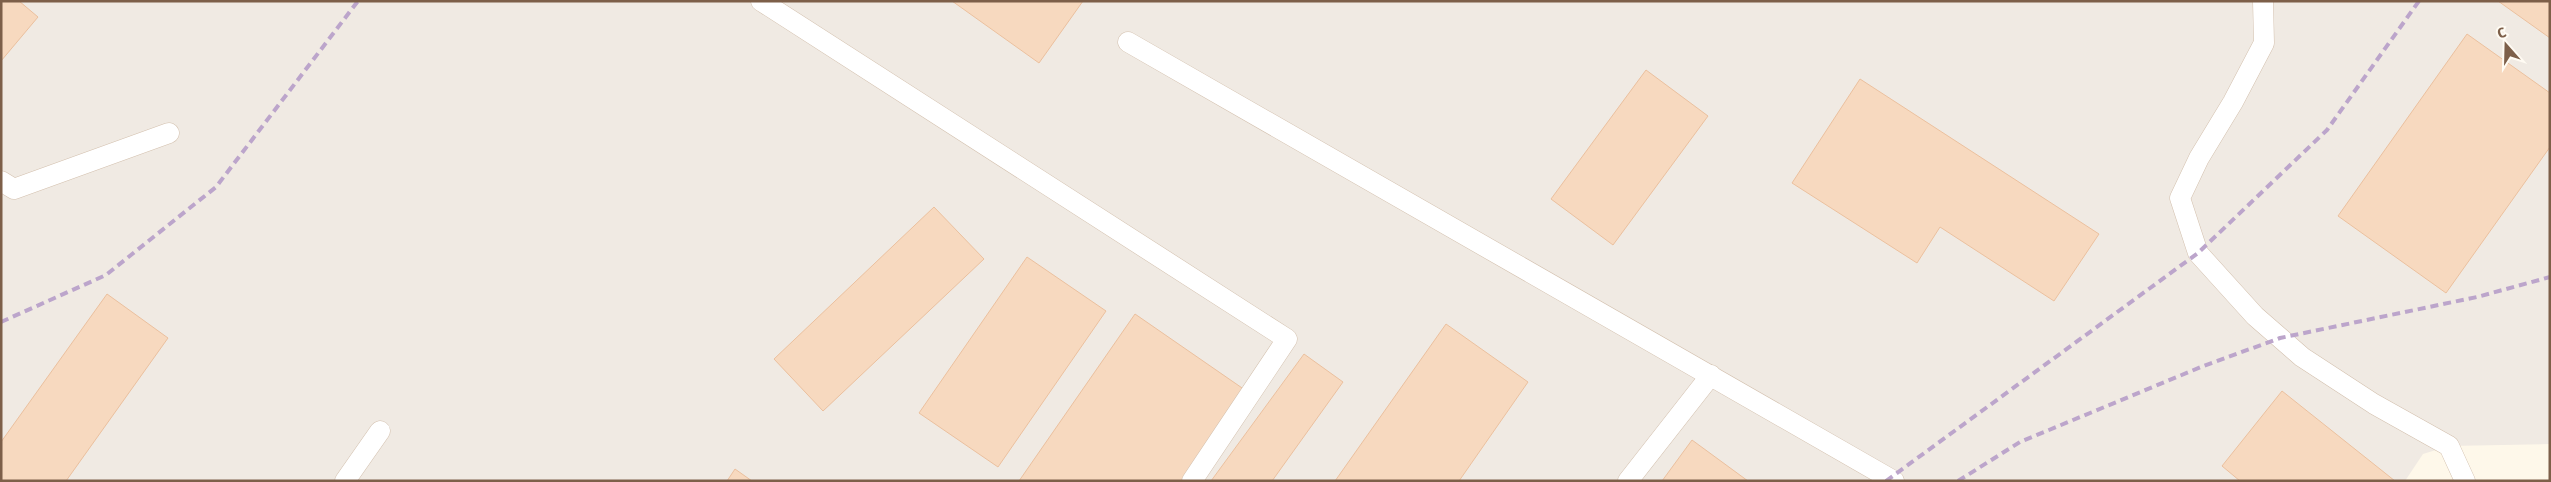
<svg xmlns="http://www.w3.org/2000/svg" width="2551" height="482" viewBox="0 0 2551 482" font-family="'Fira Sans',sans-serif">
<rect width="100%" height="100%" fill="#fef8ea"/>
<path fill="#f0eae3" d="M 1,1 L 2550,1 L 2550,444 L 2449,446 L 2423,454 L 2405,481 L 1,481 Z"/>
<g fill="#f7d9bf" stroke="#ebc09e">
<path d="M 1,1 L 19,1 L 38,17 L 1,61 Z"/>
<path d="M 952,1 L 1083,1 L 1039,63 Z"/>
<path d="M 2498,1 L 2550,1 L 2550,38 Z"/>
<path d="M 2467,34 L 2550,93 L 2550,147 L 2446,293 L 2338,216 Z"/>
<path d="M 1646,70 L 1708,116 L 1613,245 L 1551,199 Z"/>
<path d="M 1860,79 L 2099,234 L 2054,301 L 1940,227 L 1917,263 L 1792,183 Z"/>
<path d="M 934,207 L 984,259 L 823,411 L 774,359 Z"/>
<path d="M 1027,257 L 1106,311 L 998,467 L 919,413 Z"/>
<path d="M 107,294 L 168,338 L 66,481 L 1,481 L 1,442 Z"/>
<path d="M 1135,314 L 1245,390 L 1182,481 L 1019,481 Z"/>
<path d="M 1446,324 L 1528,382 L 1459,481 L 1335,481 Z"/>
<path d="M 1304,354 L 1343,382 L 1272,481 L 1211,481 Z"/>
<path d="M 2282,391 L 2395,481 L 2240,481 L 2222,466 Z"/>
<path d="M 1692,440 L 1748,481 L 1662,481 Z"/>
<path d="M 735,469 L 752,481 L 727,481 Z"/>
</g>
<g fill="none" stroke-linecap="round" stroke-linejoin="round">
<g stroke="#d3c0ae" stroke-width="21">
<g id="service">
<path d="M 761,1 L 1287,339 L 1192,481"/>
<path d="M 2263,1 L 2264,43 L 2233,102 L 2199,158 L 2180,198 L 2198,253 L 2255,316 L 2302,357 L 2374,404 L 2449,446 L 2465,481"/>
<path d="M 1128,42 L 1894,481"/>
<path d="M 1,181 L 14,189 L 169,133"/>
<path d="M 345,481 L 380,431"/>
<path d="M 1628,481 L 1711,375"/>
</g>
</g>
<use href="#service" stroke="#fff" stroke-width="20"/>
<g stroke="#bca5cb" stroke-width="4" stroke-dasharray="8 5" stroke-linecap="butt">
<path d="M 1,322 L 106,275 L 216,187 L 358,1"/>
<path d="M 1886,481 L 2198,253 L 2327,130 L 2419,1"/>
<path d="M 1958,481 L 2020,442 L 2201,367 L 2280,338 L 2477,297 L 2550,277"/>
</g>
</g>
<rect width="2551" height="482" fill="none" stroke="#7d5f49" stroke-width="5"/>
<g transform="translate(2506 45) rotate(340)" stroke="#fffbf3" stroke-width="4" paint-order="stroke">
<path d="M0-4L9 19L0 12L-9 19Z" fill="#7d5f49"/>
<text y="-8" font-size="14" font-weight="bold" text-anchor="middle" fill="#7d5f49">С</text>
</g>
</svg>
